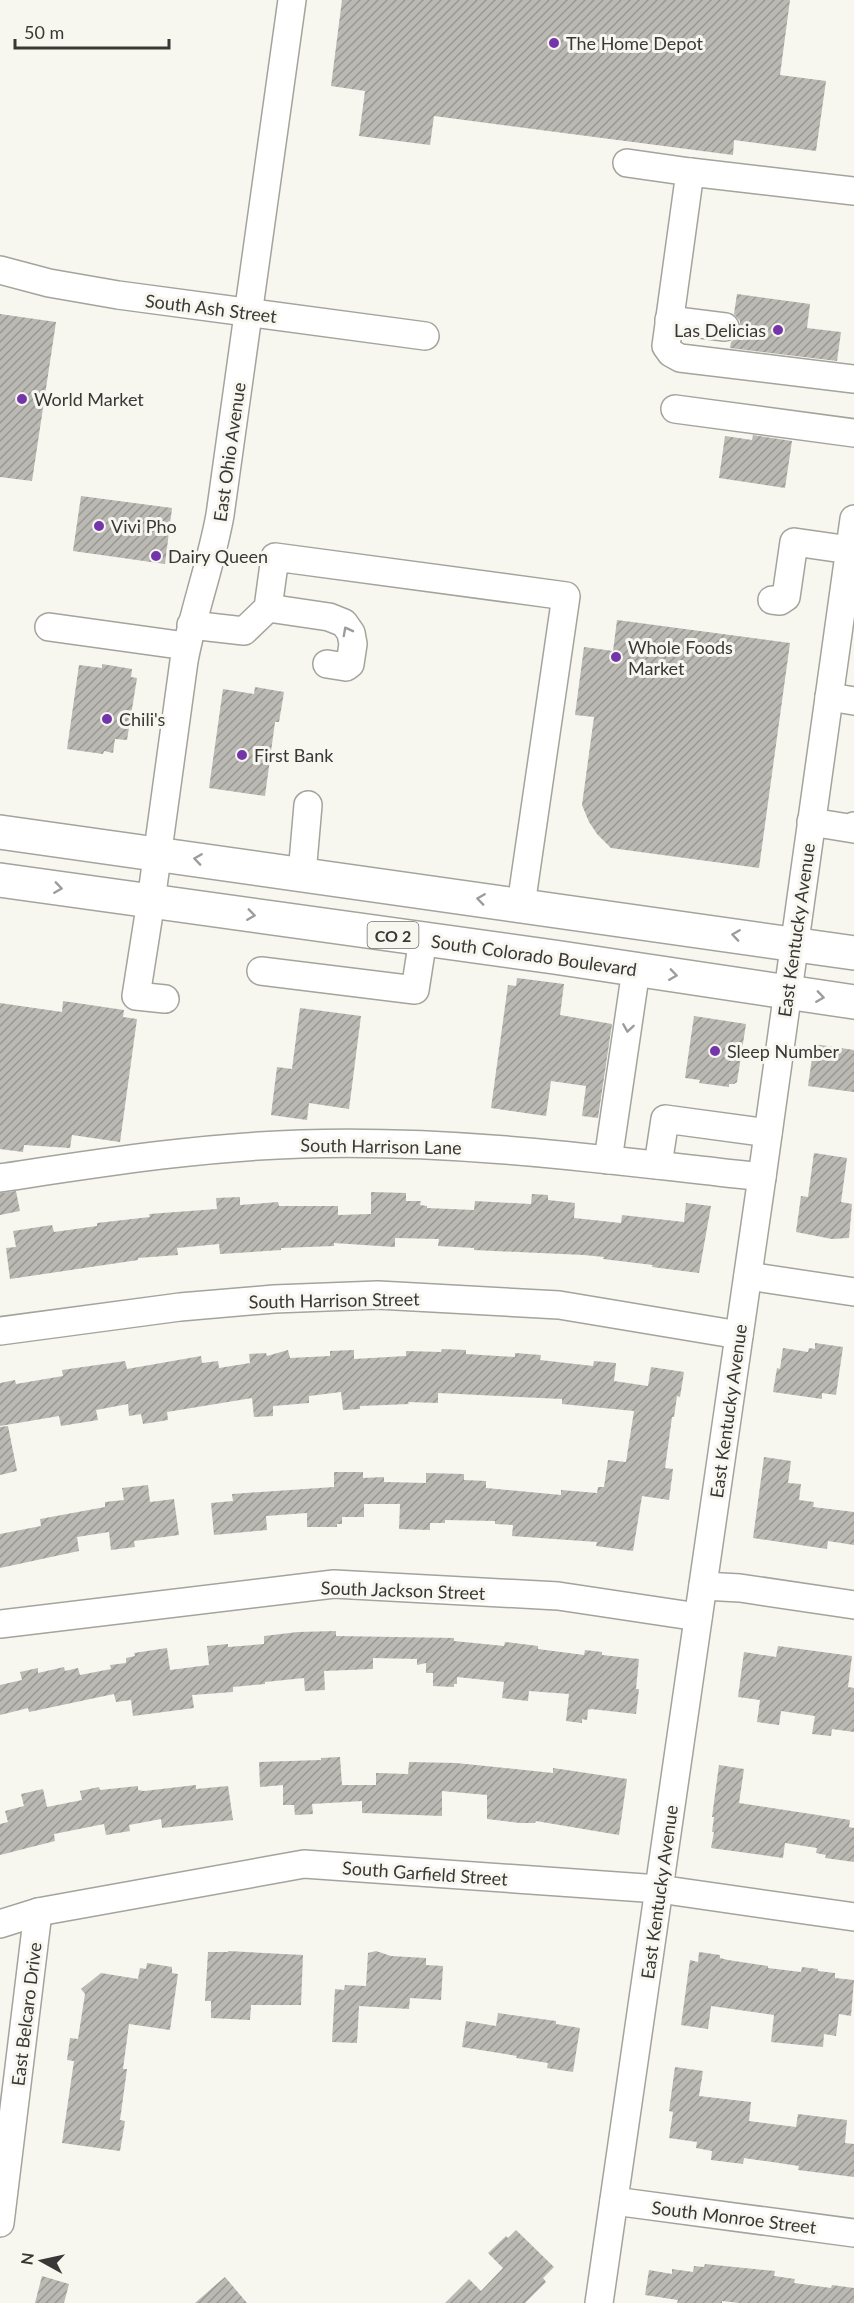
<svg xmlns="http://www.w3.org/2000/svg" width="854" height="2303" viewBox="0 0 854 2303" font-family="Lato,sans-serif">
<defs>
<pattern id="building-hatch" width="6" height="6" patternUnits="userSpaceOnUse" patternTransform="scale(1.5)"><rect width="6" height="6" fill="#bab9b3"/><path d="M-1 1l2-2M0 6l6-6M5 7l2-2" fill="none" stroke="#989792"/></pattern>
</defs>
<rect width="100%" height="100%" fill="#f7f6ef"/>
<g fill="url(#building-hatch)">
<path d="M 342,0 L 790,0 L 780,75 L 826,81 L 816,151 L 734,140 L 733,155 L 434,116 L 430,145 L 359,136 L 365,91 L 331,86 Z"/>
<path d="M 737,294 L 810,304 L 807,328 L 841,332 L 837,361 L 730,348 L 731,342 L 737,337 L 740,330 L 740,321 L 734,314 Z"/>
<path d="M 0,314 L 56,322 L 32,481 L 0,477 Z"/>
<path d="M 753,435 L 792,441 L 785,488 L 719,478 L 725,436 L 752,440 Z"/>
<path d="M 81,496 L 172,508 L 165,564 L 73,551 Z"/>
<path d="M 617,620 L 790,643 L 759,868 L 611,848 L 597,834 L 589,822 L 582,805 L 594,717 L 575,715 L 584,647 L 613,651 Z"/>
<path d="M 102,664 L 132,669 L 131,677 L 137,678 L 127,740 L 115,739 L 113,753 L 104,751 L 103,754 L 67,749 L 79,665 L 102,668 Z"/>
<path d="M 255,687 L 284,692 L 279,722 L 275,722 L 265,796 L 209,788 L 223,689 L 254,694 Z"/>
<path d="M 517,978 L 564,984 L 560,1015 L 612,1024 L 598,1118 L 582,1116 L 586,1086 L 551,1081 L 546,1116 L 491,1108 L 508,985 L 516,986 Z"/>
<path d="M 63,1001 L 124,1010 L 123,1017 L 137,1019 L 120,1142 L 72,1135 L 70,1148 L 24,1145 L 23,1152 L 0,1149 L 0,1003 L 62,1012 Z"/>
<path d="M 300,1008 L 361,1016 L 349,1109 L 309,1103 L 307,1120 L 271,1115 L 277,1067 L 292,1069 Z"/>
<path d="M 694,1016 L 746,1024 L 737,1082 L 734,1084 L 729,1084 L 729,1087 L 699,1083 L 700,1080 L 685,1078 Z"/>
<path d="M 814,1044 L 854,1050 L 854,1092 L 808,1086 Z"/>
<path d="M 814,1153 L 847,1158 L 841,1202 L 852,1204 L 849,1238 L 832,1239 L 796,1232 L 801,1196 L 808,1197 Z"/>
<path d="M 16,1191 L 20,1211 L 0,1215 L 0,1193 Z"/>
<path d="M 371,1192 L 406,1193 L 406,1201 L 421,1201 L 420,1205 L 427,1206 L 427,1208 L 474,1210 L 475,1201 L 531,1204 L 532,1194 L 548,1195 L 548,1200 L 575,1203 L 574,1218 L 621,1223 L 622,1215 L 684,1222 L 686,1203 L 711,1206 L 699,1273 L 652,1267 L 653,1265 L 603,1259 L 604,1257 L 584,1255 L 474,1250 L 474,1248 L 438,1246 L 439,1239 L 395,1238 L 395,1247 L 334,1243 L 334,1246 L 281,1248 L 281,1250 L 220,1254 L 219,1244 L 177,1248 L 178,1255 L 138,1258 L 138,1260 L 10,1279 L 6,1248 L 16,1247 L 13,1231 L 52,1225 L 54,1232 L 97,1226 L 97,1223 L 150,1217 L 149,1214 L 217,1209 L 216,1198 L 240,1197 L 240,1205 L 278,1202 L 279,1206 L 338,1206 L 338,1215 L 371,1214 Z"/>
<path d="M 815,1343 L 843,1347 L 836,1395 L 822,1393 L 822,1399 L 773,1392 L 777,1368 L 780,1369 L 783,1348 L 808,1352 L 809,1348 L 815,1349 Z"/>
<path d="M 442,1349 L 466,1350 L 466,1354 L 515,1357 L 515,1353 L 541,1355 L 540,1360 L 593,1366 L 594,1361 L 616,1363 L 614,1381 L 648,1386 L 651,1367 L 684,1372 L 680,1397 L 677,1396 L 674,1417 L 672,1417 L 665,1468 L 673,1469 L 669,1500 L 642,1496 L 633,1551 L 596,1546 L 597,1542 L 512,1536 L 513,1525 L 495,1524 L 495,1521 L 445,1520 L 445,1523 L 430,1523 L 430,1530 L 399,1529 L 400,1504 L 364,1504 L 364,1517 L 342,1517 L 342,1524 L 337,1524 L 337,1527 L 307,1527 L 307,1513 L 266,1516 L 267,1530 L 214,1535 L 211,1503 L 233,1501 L 232,1494 L 334,1487 L 334,1472 L 363,1472 L 363,1478 L 384,1477 L 384,1482 L 426,1483 L 426,1473 L 464,1474 L 464,1480 L 486,1481 L 486,1488 L 561,1495 L 561,1490 L 597,1493 L 598,1487 L 604,1487 L 608,1460 L 626,1462 L 634,1411 L 562,1404 L 562,1399 L 438,1393 L 438,1403 L 408,1402 L 409,1404 L 360,1406 L 360,1409 L 343,1410 L 341,1392 L 309,1396 L 309,1403 L 273,1406 L 273,1416 L 254,1417 L 252,1398 L 167,1412 L 168,1420 L 143,1424 L 141,1414 L 129,1416 L 128,1404 L 96,1410 L 98,1420 L 61,1426 L 59,1416 L 0,1426 L 0,1383 L 15,1380 L 16,1384 L 63,1376 L 62,1370 L 125,1361 L 127,1369 L 201,1356 L 202,1363 L 218,1361 L 219,1368 L 250,1363 L 249,1354 L 266,1353 L 267,1356 L 288,1350 L 290,1358 L 330,1356 L 330,1351 L 354,1350 L 354,1359 L 406,1356 L 406,1351 L 441,1352 Z"/>
<path d="M 8,1426 L 17,1471 L 0,1475 L 0,1427 Z"/>
<path d="M 764,1457 L 791,1461 L 788,1483 L 801,1484 L 799,1500 L 814,1502 L 813,1507 L 854,1512 L 854,1545 L 828,1541 L 827,1549 L 753,1538 Z"/>
<path d="M 148,1485 L 150,1502 L 174,1499 L 179,1535 L 134,1541 L 135,1547 L 111,1550 L 109,1532 L 77,1537 L 79,1551 L 0,1568 L 0,1534 L 41,1526 L 40,1519 L 105,1507 L 105,1502 L 124,1500 L 122,1488 Z"/>
<path d="M 336,1631 L 336,1636 L 454,1638 L 454,1641 L 504,1646 L 505,1642 L 538,1646 L 538,1649 L 584,1655 L 585,1650 L 602,1652 L 602,1655 L 639,1659 L 636,1689 L 639,1689 L 636,1714 L 591,1709 L 588,1710 L 587,1720 L 582,1719 L 582,1723 L 566,1721 L 569,1694 L 529,1691 L 528,1701 L 502,1698 L 504,1682 L 457,1677 L 457,1684 L 454,1684 L 454,1687 L 433,1686 L 433,1673 L 426,1673 L 426,1663 L 417,1665 L 417,1659 L 373,1658 L 373,1669 L 324,1671 L 325,1690 L 305,1691 L 304,1678 L 265,1682 L 265,1684 L 233,1687 L 233,1692 L 192,1695 L 194,1708 L 133,1716 L 131,1700 L 116,1702 L 114,1694 L 29,1712 L 28,1708 L 0,1715 L 0,1685 L 22,1680 L 20,1672 L 38,1668 L 38,1673 L 64,1667 L 65,1671 L 78,1668 L 80,1675 L 111,1669 L 110,1665 L 126,1663 L 126,1658 L 135,1656 L 134,1653 L 167,1648 L 170,1670 L 209,1665 L 207,1646 L 228,1644 L 228,1647 L 264,1644 L 264,1636 L 298,1632 Z"/>
<path d="M 778,1646 L 852,1656 L 848,1687 L 854,1688 L 854,1732 L 832,1729 L 831,1736 L 812,1734 L 815,1716 L 781,1711 L 779,1725 L 757,1722 L 760,1700 L 738,1697 L 744,1652 L 776,1657 Z"/>
<path d="M 340,1757 L 342,1785 L 376,1785 L 376,1773 L 408,1774 L 409,1762 L 456,1763 L 553,1773 L 553,1768 L 627,1779 L 619,1835 L 536,1821 L 535,1823 L 520,1823 L 487,1819 L 487,1795 L 442,1791 L 442,1816 L 362,1813 L 362,1801 L 312,1804 L 313,1814 L 295,1815 L 294,1805 L 283,1805 L 283,1785 L 260,1787 L 259,1762 L 321,1760 L 321,1758 Z"/>
<path d="M 719,1765 L 744,1769 L 739,1803 L 850,1820 L 849,1827 L 854,1828 L 854,1862 L 825,1858 L 826,1855 L 816,1853 L 817,1848 L 785,1843 L 783,1858 L 711,1848 L 714,1832 L 712,1832 L 714,1817 L 712,1817 Z"/>
<path d="M 196,1785 L 196,1789 L 228,1786 L 233,1820 L 162,1828 L 161,1819 L 129,1825 L 130,1831 L 106,1835 L 104,1824 L 54,1834 L 55,1841 L 0,1855 L 0,1824 L 8,1822 L 5,1811 L 24,1806 L 21,1794 L 43,1789 L 47,1807 L 82,1800 L 80,1791 L 99,1787 L 100,1790 L 138,1786 L 138,1790 L 144,1791 Z"/>
<path d="M 228,1951 L 303,1955 L 301,2005 L 251,2005 L 250,2020 L 211,2018 L 211,2001 L 205,2001 L 208,1952 L 228,1952 Z"/>
<path d="M 376,1951 L 391,1956 L 426,1958 L 426,1965 L 443,1966 L 441,2000 L 410,1998 L 409,2009 L 359,2006 L 357,2043 L 332,2042 L 335,1989 L 344,1990 L 345,1985 L 366,1986 L 368,1953 Z"/>
<path d="M 699,1952 L 720,1955 L 720,1958 L 728,1960 L 768,1966 L 768,1968 L 801,1972 L 802,1967 L 818,1969 L 818,1971 L 835,1973 L 835,1978 L 854,1980 L 851,2016 L 839,2014 L 836,2036 L 824,2034 L 823,2047 L 771,2042 L 774,2015 L 711,2006 L 708,2029 L 681,2025 L 690,1960 L 698,1962 Z"/>
<path d="M 147,1963 L 172,1967 L 172,1973 L 178,1974 L 170,2030 L 129,2024 L 123,2069 L 127,2069 L 120,2120 L 125,2121 L 120,2151 L 62,2143 L 74,2061 L 67,2060 L 70,2038 L 78,2039 L 85,1994 L 81,1989 L 101,1973 L 138,1979 L 140,1968 L 146,1969 Z"/>
<path d="M 498,2013 L 556,2021 L 556,2024 L 580,2028 L 573,2072 L 547,2068 L 548,2063 L 516,2058 L 517,2056 L 462,2047 L 466,2021 L 496,2026 Z"/>
<path d="M 675,2067 L 703,2071 L 699,2096 L 751,2102 L 749,2121 L 796,2127 L 798,2114 L 847,2120 L 845,2143 L 854,2144 L 854,2177 L 798,2170 L 799,2166 L 744,2158 L 743,2164 L 711,2160 L 712,2151 L 696,2148 L 697,2142 L 669,2138 L 673,2112 L 669,2111 Z"/>
<path d="M 516,2230 L 554,2267 L 543,2278 L 546,2282 L 525,2303 L 445,2303 L 469,2279 L 481,2291 L 503,2268 L 488,2253 L 506,2236 L 508,2238 Z"/>
<path d="M 705,2264 L 775,2271 L 774,2276 L 795,2279 L 794,2283 L 831,2288 L 832,2285 L 854,2288 L 854,2303 L 739,2303 L 722,2301 L 722,2303 L 677,2303 L 678,2300 L 645,2295 L 649,2270 L 672,2274 L 672,2269 L 693,2272 L 694,2266 L 704,2267 Z"/>
<path d="M 42,2276 L 69,2284 L 64,2303 L 35,2303 Z"/>
<path d="M 225,2277 L 247,2303 L 195,2303 L 219,2282 Z"/>
</g>
<g fill="none" stroke-linecap="round" stroke-linejoin="round">
<g stroke="#a4a39c" stroke-width="30">
<g id="minor">
<path d="M 627,163 L 690,172 L 666,346 L 671,353 L 680,358 L 854,379"/>
<path d="M 690,172 L 854,191"/>
<path d="M 0,270 L 49,283 L 118,295 L 425,336"/>
<path d="M 669,320 L 725,327"/>
<path d="M 675,409 L 854,433"/>
<path d="M 772,600 L 780,601 L 786,597 L 794,542 L 850,550"/>
<path d="M 268,608 L 329,617 L 344,623 L 351,633 L 353,644 L 350,664 L 346,667 L 327,664"/>
<path d="M 191,625 L 244,631 L 268,608 L 275,557 L 566,596 L 521,905"/>
<path d="M 49,627 L 186,646"/>
<path d="M 829,697 L 854,701"/>
<path d="M 811,822 L 854,829 L 854,826"/>
<path d="M 302,874 L 308,805"/>
<path d="M 261,971 L 415,990 L 423,939"/>
<path d="M 165,999 L 136,996 L 151,901 L 184,661 C 193,612 211,565 220,515 L 292,0"/>
<path d="M 608,1160 L 636,970"/>
<path d="M 658,1165 L 665,1119 L 768,1133"/>
<path d="M 0,1178 C 100,1163 200,1147 301,1144 C 456,1139 609,1160 762,1177"/>
<path d="M 748,1276 L 854,1292"/>
<path d="M 0,1331 L 180,1307 L 274,1299 L 378,1295 L 559,1305 L 739,1335"/>
<path d="M 703,1586 L 740,1588 L 854,1605"/>
<path d="M 0,1624 L 334,1584 L 558,1596 L 698,1617"/>
<path d="M 0,1924 L 38,1912 L 304,1864 L 659,1889 L 854,1917"/>
<path d="M 614,2201 L 854,2233"/>
<path d="M 0,2223 L 38,1912"/>
<path d="M 599,2303 L 762,1177 L 854,519"/>
</g>
</g>
<g stroke="#a4a39c" stroke-width="36">
<g id="major">
<path d="M 0,832 L 854,953"/>
<path d="M 0,880 L 554,957 L 854,1002"/>
</g>
</g>
<use href="#minor" stroke="#fff" stroke-width="27"/>
<use href="#major" stroke="#fff" stroke-width="33"/>
</g>
<defs><path id="oneway-chevron" d="M-2-3.5L2.5 0L-2 3.5" fill="none" stroke-width="1.6" stroke-linecap="round" stroke-linejoin="round" transform="scale(1.5)"/></defs>
<g stroke="#9c9c9a">
<use href="#oneway-chevron" transform="translate(347 631) rotate(-118)"/>
<use href="#oneway-chevron" transform="translate(198 859) rotate(-172)"/>
<use href="#oneway-chevron" transform="translate(58 888) rotate(8)"/>
<use href="#oneway-chevron" transform="translate(481 899) rotate(-172)"/>
<use href="#oneway-chevron" transform="translate(251 915) rotate(8)"/>
<use href="#oneway-chevron" transform="translate(736 935) rotate(-172)"/>
<use href="#oneway-chevron" transform="translate(673 975) rotate(8)"/>
<use href="#oneway-chevron" transform="translate(820 997) rotate(8)"/>
<use href="#oneway-chevron" transform="translate(628 1028) rotate(99)"/>
</g>
<g fill="#7535aa" stroke="#f7f6ef" stroke-width="2">
<circle cx="554" cy="43" r="6"/>
<circle cx="778" cy="330" r="6"/>
<circle cx="22" cy="399" r="6"/>
<circle cx="99" cy="526" r="6"/>
<circle cx="156" cy="556" r="6"/>
<circle cx="616" cy="657" r="6"/>
<circle cx="107" cy="719" r="6"/>
<circle cx="242" cy="755" r="6"/>
<circle cx="715" cy="1051" r="6"/>
</g>
<g text-anchor="middle" dominant-baseline="central" stroke-width="6" stroke-linejoin="round" paint-order="stroke">
<rect fill="#f7f6ef" stroke="#72716e" stroke-width="1.5" x="367.5" y="922" width="51" height="26" rx="4.5"/>
<g font-size="16" font-weight="bold" fill="#393836">
<text x="393" y="935">CO 2</text>
</g>
<g font-size="18" fill="#393836" stroke="#f7f6ef" text-anchor="start">
<text x="566" y="43">The Home Depot</text>
<text x="766" y="330" text-anchor="end">Las Delicias</text>
<text x="34" y="399">World Market</text>
<text x="111" y="526">Vivi Pho</text>
<text x="168" y="556">Dairy Queen</text>
<text x="628" y="647">Whole Foods<tspan x="628" dy="21">Market</tspan></text>
<text x="119" y="719">Chili's</text>
<text x="254" y="755">First Bank</text>
<text x="727" y="1051">Sleep Number</text>
</g>
<g font-size="18" fill="#393836" stroke="#f7f6ef">
<text transform="translate(211 308) rotate(7)">South Ash Street</text>
<text transform="translate(229 452) rotate(-82)">East Ohio Avenue</text>
<text transform="translate(796 930) rotate(-82)">East Kentucky Avenue</text>
<text transform="translate(534 955) rotate(8)">South Colorado Boulevard</text>
<text transform="translate(381 1146) rotate(1)">South Harrison Lane</text>
<text transform="translate(334 1300) rotate(-1)">South Harrison Street</text>
<text transform="translate(728 1411) rotate(-82)">East Kentucky Avenue</text>
<text transform="translate(403 1590) rotate(2)">South Jackson Street</text>
<text transform="translate(425 1873) rotate(4)">South Garfield Street</text>
<text transform="translate(659 1892) rotate(-82)">East Kentucky Avenue</text>
<text transform="translate(26 2014) rotate(-83)">East Belcaro Drive</text>
<text transform="translate(734 2217) rotate(7)">South Monroe Street</text>
</g>
</g>
<g transform="translate(42 2261) rotate(278)" stroke="#f7f6ef" stroke-width="4.5" paint-order="stroke">
<path d="M0-4.5L10 22L0 15L-10 22Z" fill="#393836"/>
<text y="-9" font-size="16" font-weight="bold" text-anchor="middle" fill="#393836">N</text>
</g>
<path d="M15 39v9h154v-9" fill="none" stroke="#393836" stroke-width="3"/>
<text x="24" y="39" font-size="18" fill="#393836" stroke="#f7f6ef" stroke-width="4.5" paint-order="stroke">50 m</text>
</svg>
